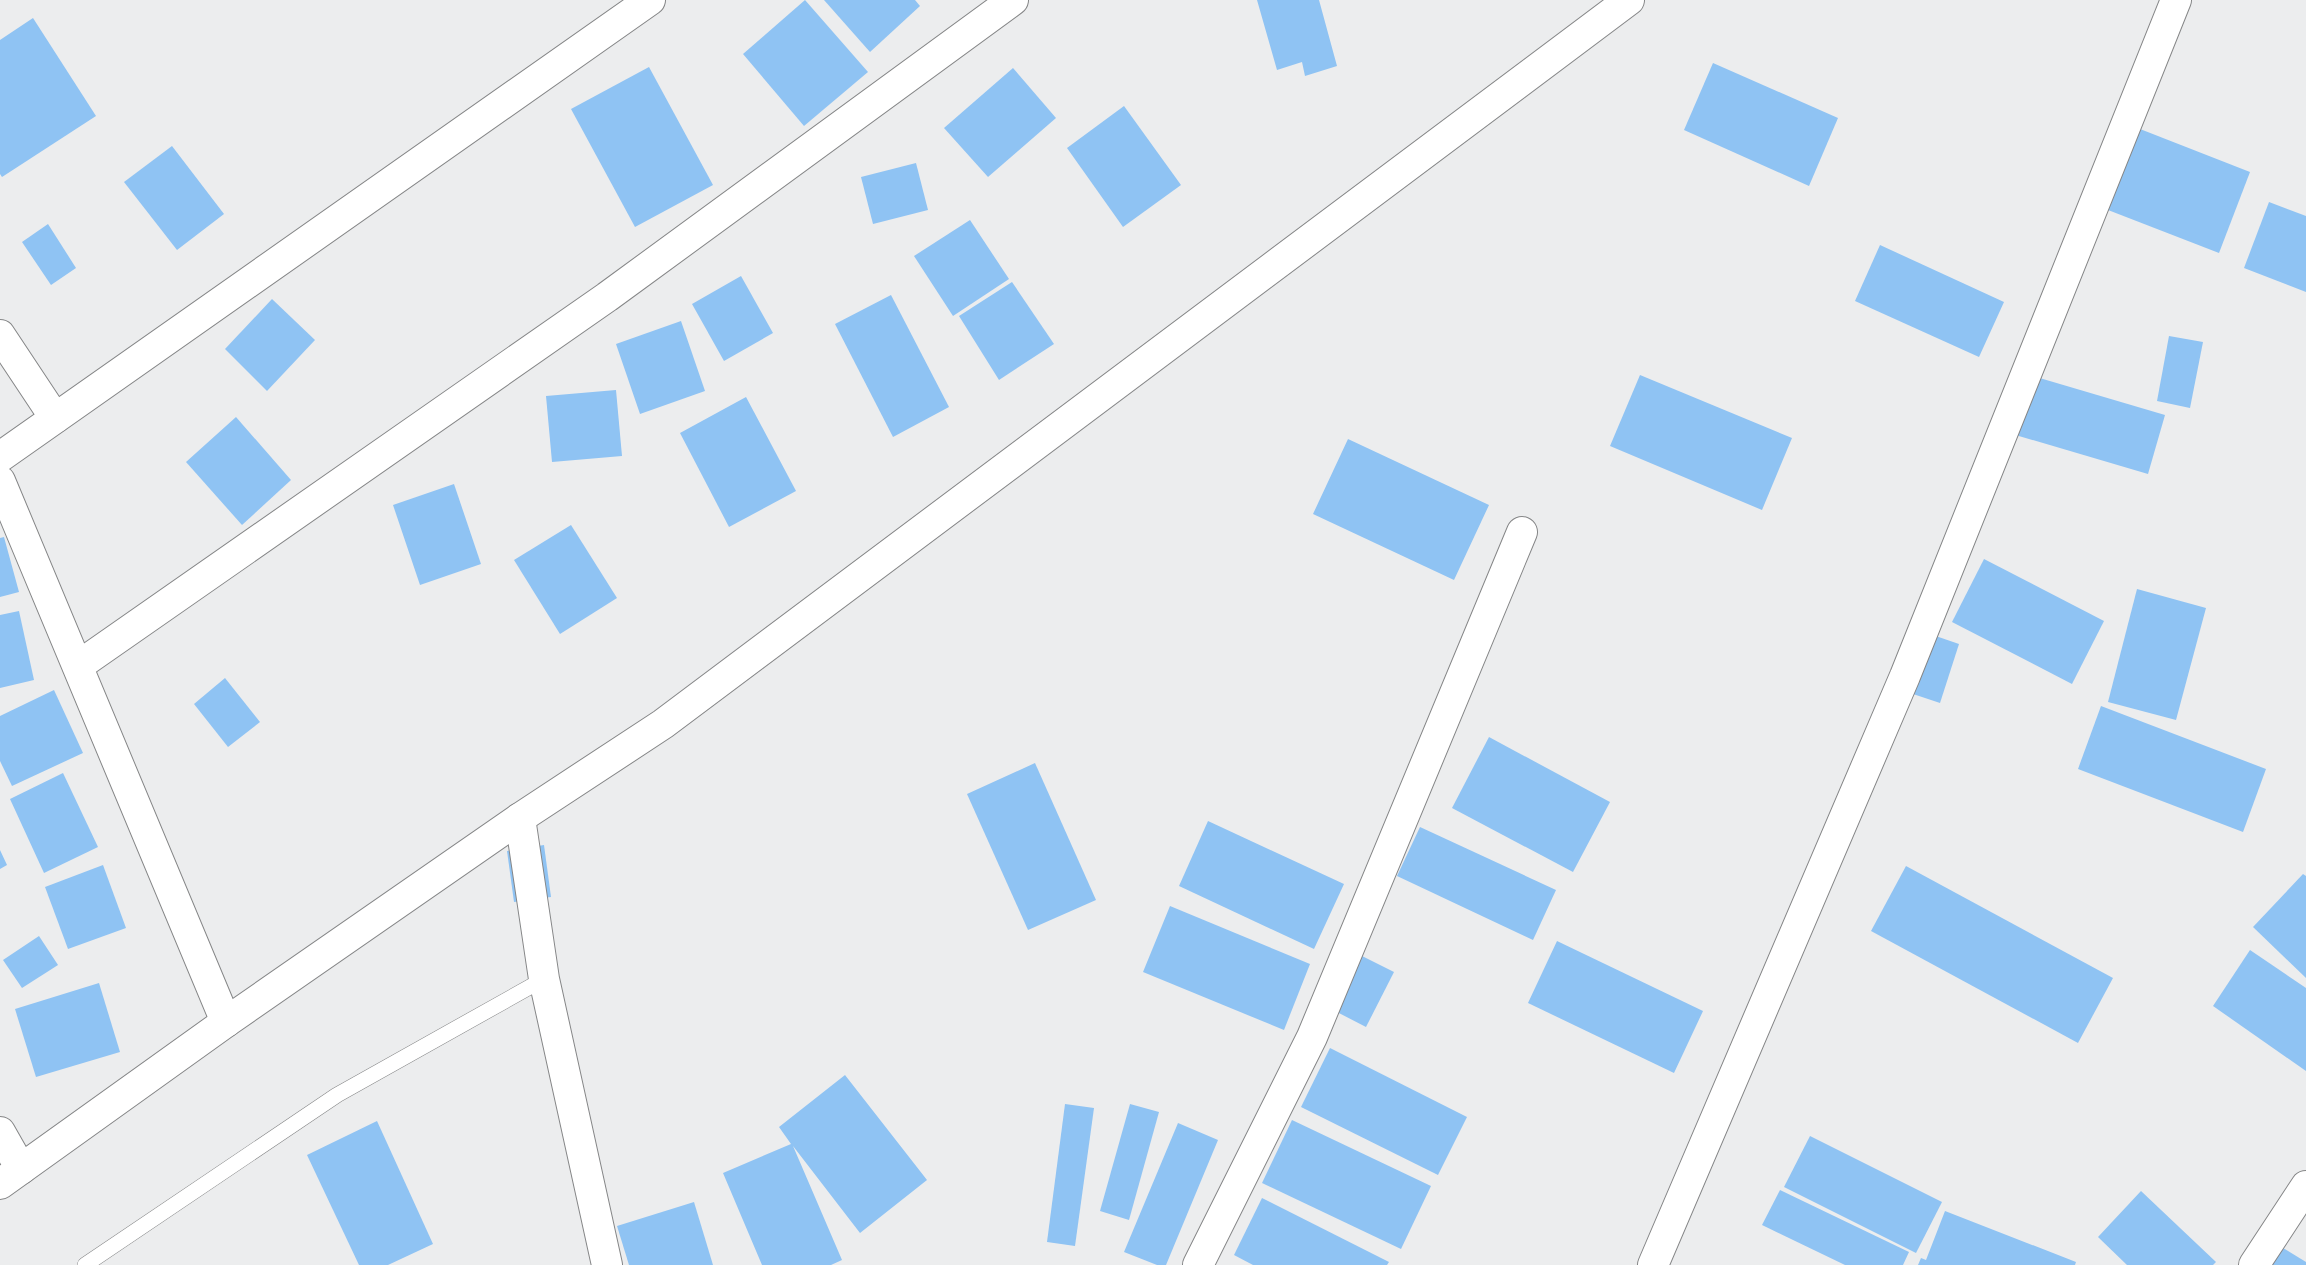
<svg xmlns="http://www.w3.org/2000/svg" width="2306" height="1265" viewBox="0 0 2306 1265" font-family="Signika,sans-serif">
<rect width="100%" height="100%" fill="#ecedee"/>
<g fill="#8fc3f3">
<path d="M 805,0 L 868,72 L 804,126 L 743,54 Z"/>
<path d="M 824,0 L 915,0 L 920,6 L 870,52 Z"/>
<path d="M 1257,0 L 1319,0 L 1337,66 L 1305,76 L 1302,62 L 1277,70 Z"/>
<path d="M 33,18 L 96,116 L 2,177 L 0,174 L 0,40 Z"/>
<path d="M 1713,63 L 1838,118 L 1809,186 L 1684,130 Z"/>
<path d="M 649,67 L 713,185 L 635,227 L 571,109 Z"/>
<path d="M 1013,68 L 1056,118 L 988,177 L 944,128 Z"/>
<path d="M 1124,106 L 1181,185 L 1123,227 L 1067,148 Z"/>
<path d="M 2140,129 L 2250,172 L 2219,253 L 2108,210 Z"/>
<path d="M 172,146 L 224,214 L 177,250 L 124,182 Z"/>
<path d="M 916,163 L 928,210 L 873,224 L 861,177 Z"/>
<path d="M 2269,202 L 2306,216 L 2306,292 L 2244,268 Z"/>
<path d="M 970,220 L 1009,279 L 953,316 L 914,256 Z"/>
<path d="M 48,224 L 76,268 L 51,285 L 22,242 Z"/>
<path d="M 1880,245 L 2004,302 L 1979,357 L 1855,301 Z"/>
<path d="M 741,276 L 773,333 L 724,361 L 692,304 Z"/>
<path d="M 1012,282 L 1054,344 L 999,380 L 959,316 Z"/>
<path d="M 891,295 L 949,407 L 893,437 L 835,324 Z"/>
<path d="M 272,299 L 315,340 L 267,391 L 225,349 Z"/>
<path d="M 681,321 L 705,391 L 640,414 L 616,344 Z"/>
<path d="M 2169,336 L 2203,342 L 2190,408 L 2157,401 Z"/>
<path d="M 2019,372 L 2165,415 L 2148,474 L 2002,431 Z"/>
<path d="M 1640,375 L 1792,438 L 1762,510 L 1610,446 Z"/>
<path d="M 616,390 L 622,456 L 552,462 L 546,396 Z"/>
<path d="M 746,397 L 796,491 L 729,527 L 680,433 Z"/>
<path d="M 236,417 L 291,480 L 242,525 L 186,462 Z"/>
<path d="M 1348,439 L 1489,505 L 1454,580 L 1313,514 Z"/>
<path d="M 454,484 L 481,564 L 420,585 L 393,505 Z"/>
<path d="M 571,525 L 617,598 L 560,634 L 514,560 Z"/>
<path d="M 4,537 L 19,592 L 0,597 L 0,538 Z"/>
<path d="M 1984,559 L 2104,621 L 2072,684 L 1952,622 Z"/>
<path d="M 2137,589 L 2206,608 L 2176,720 L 2108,702 Z"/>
<path d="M 19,611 L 34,680 L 0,688 L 0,615 Z"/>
<path d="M 1927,633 L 1959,644 L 1940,703 L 1907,692 Z"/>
<path d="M 225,678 L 260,722 L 228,747 L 194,704 Z"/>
<path d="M 54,690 L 83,753 L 12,786 L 0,761 L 0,716 Z"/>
<path d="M 2101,706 L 2266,769 L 2243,832 L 2078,769 Z"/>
<path d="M 1489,737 L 1610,802 L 1573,872 L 1452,808 Z"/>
<path d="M 1035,763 L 1096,900 L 1028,930 L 967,794 Z"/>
<path d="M 63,773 L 98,847 L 44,873 L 10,799 Z"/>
<path d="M 1208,821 L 1344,884 L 1314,949 L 1179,886 Z"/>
<path d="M 1420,827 L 1556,890 L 1533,940 L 1397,876 Z"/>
<path d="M 544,845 L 551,897 L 514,902 L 507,851 Z"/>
<path d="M 0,850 L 7,865 L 0,869 Z"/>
<path d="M 103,865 L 126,928 L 68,949 L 45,887 Z"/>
<path d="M 1906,866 L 2113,978 L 2078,1043 L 1871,931 Z"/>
<path d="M 2303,874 L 2306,876 L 2306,978 L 2253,927 Z"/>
<path d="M 1170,906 L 1310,964 L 1284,1030 L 1143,972 Z"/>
<path d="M 39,936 L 58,965 L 22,988 L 3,960 Z"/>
<path d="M 1557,941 L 1703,1011 L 1674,1073 L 1528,1003 Z"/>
<path d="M 2250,950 L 2306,988 L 2306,1071 L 2213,1006 Z"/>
<path d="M 1362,956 L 1394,972 L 1366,1027 L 1335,1011 Z"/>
<path d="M 99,983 L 120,1052 L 36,1077 L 15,1009 Z"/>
<path d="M 1330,1048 L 1467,1117 L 1438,1175 L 1301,1107 Z"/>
<path d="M 845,1075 L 927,1180 L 860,1233 L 793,1146 L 842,1260 L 831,1265 L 762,1265 L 723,1173 L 791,1144 L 779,1127 Z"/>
<path d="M 1065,1104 L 1094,1108 L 1075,1246 L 1047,1242 Z"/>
<path d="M 1130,1104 L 1159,1112 L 1129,1220 L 1100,1211 Z"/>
<path d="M 1292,1120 L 1431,1186 L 1401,1249 L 1262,1183 Z"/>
<path d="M 377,1121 L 433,1244 L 388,1265 L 359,1265 L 307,1155 Z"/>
<path d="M 1178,1123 L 1218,1140 L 1166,1265 L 1157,1265 L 1124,1252 Z"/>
<path d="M 1810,1136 L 1942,1202 L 1916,1253 L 1784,1187 Z"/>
<path d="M 1780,1190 L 1909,1252 L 1903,1265 L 1845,1265 L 1762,1225 Z"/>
<path d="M 2141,1191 L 2216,1262 L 2213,1265 L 2127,1265 L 2098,1237 Z"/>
<path d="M 1262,1198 L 1389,1262 L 1387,1265 L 1253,1265 L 1234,1255 Z"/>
<path d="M 694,1202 L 713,1265 L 629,1265 L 617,1226 Z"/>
<path d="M 1945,1211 L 2076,1262 L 2075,1265 L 1918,1265 L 1921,1258 L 1926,1260 Z"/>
<path d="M 2270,1240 L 2306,1262 L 2306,1265 L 2255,1265 Z"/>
</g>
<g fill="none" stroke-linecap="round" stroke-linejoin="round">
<g stroke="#858687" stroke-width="16">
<path id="lane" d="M 85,1265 L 337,1095 L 544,979"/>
</g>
<g stroke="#858687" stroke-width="32">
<g id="street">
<path d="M 0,335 L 55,418"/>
<path d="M 0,457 L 650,0"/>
<path d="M 0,481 L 226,1022"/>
<path d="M 78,666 L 607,297 L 1013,0"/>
<path d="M 520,818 L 544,979 L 607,1265"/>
<path d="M 0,1132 L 21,1169"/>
<path d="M 0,1184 L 226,1022 L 520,818 L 663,724 L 1629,0"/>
<path d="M 1198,1265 L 1312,1037 L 1522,532"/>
<path d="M 1653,1265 L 1905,676 L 2176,0"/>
<path d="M 2254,1265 L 2306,1186"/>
</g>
</g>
<use href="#lane" stroke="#fff" stroke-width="15"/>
<use href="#street" stroke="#fff" stroke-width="30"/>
</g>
</svg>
